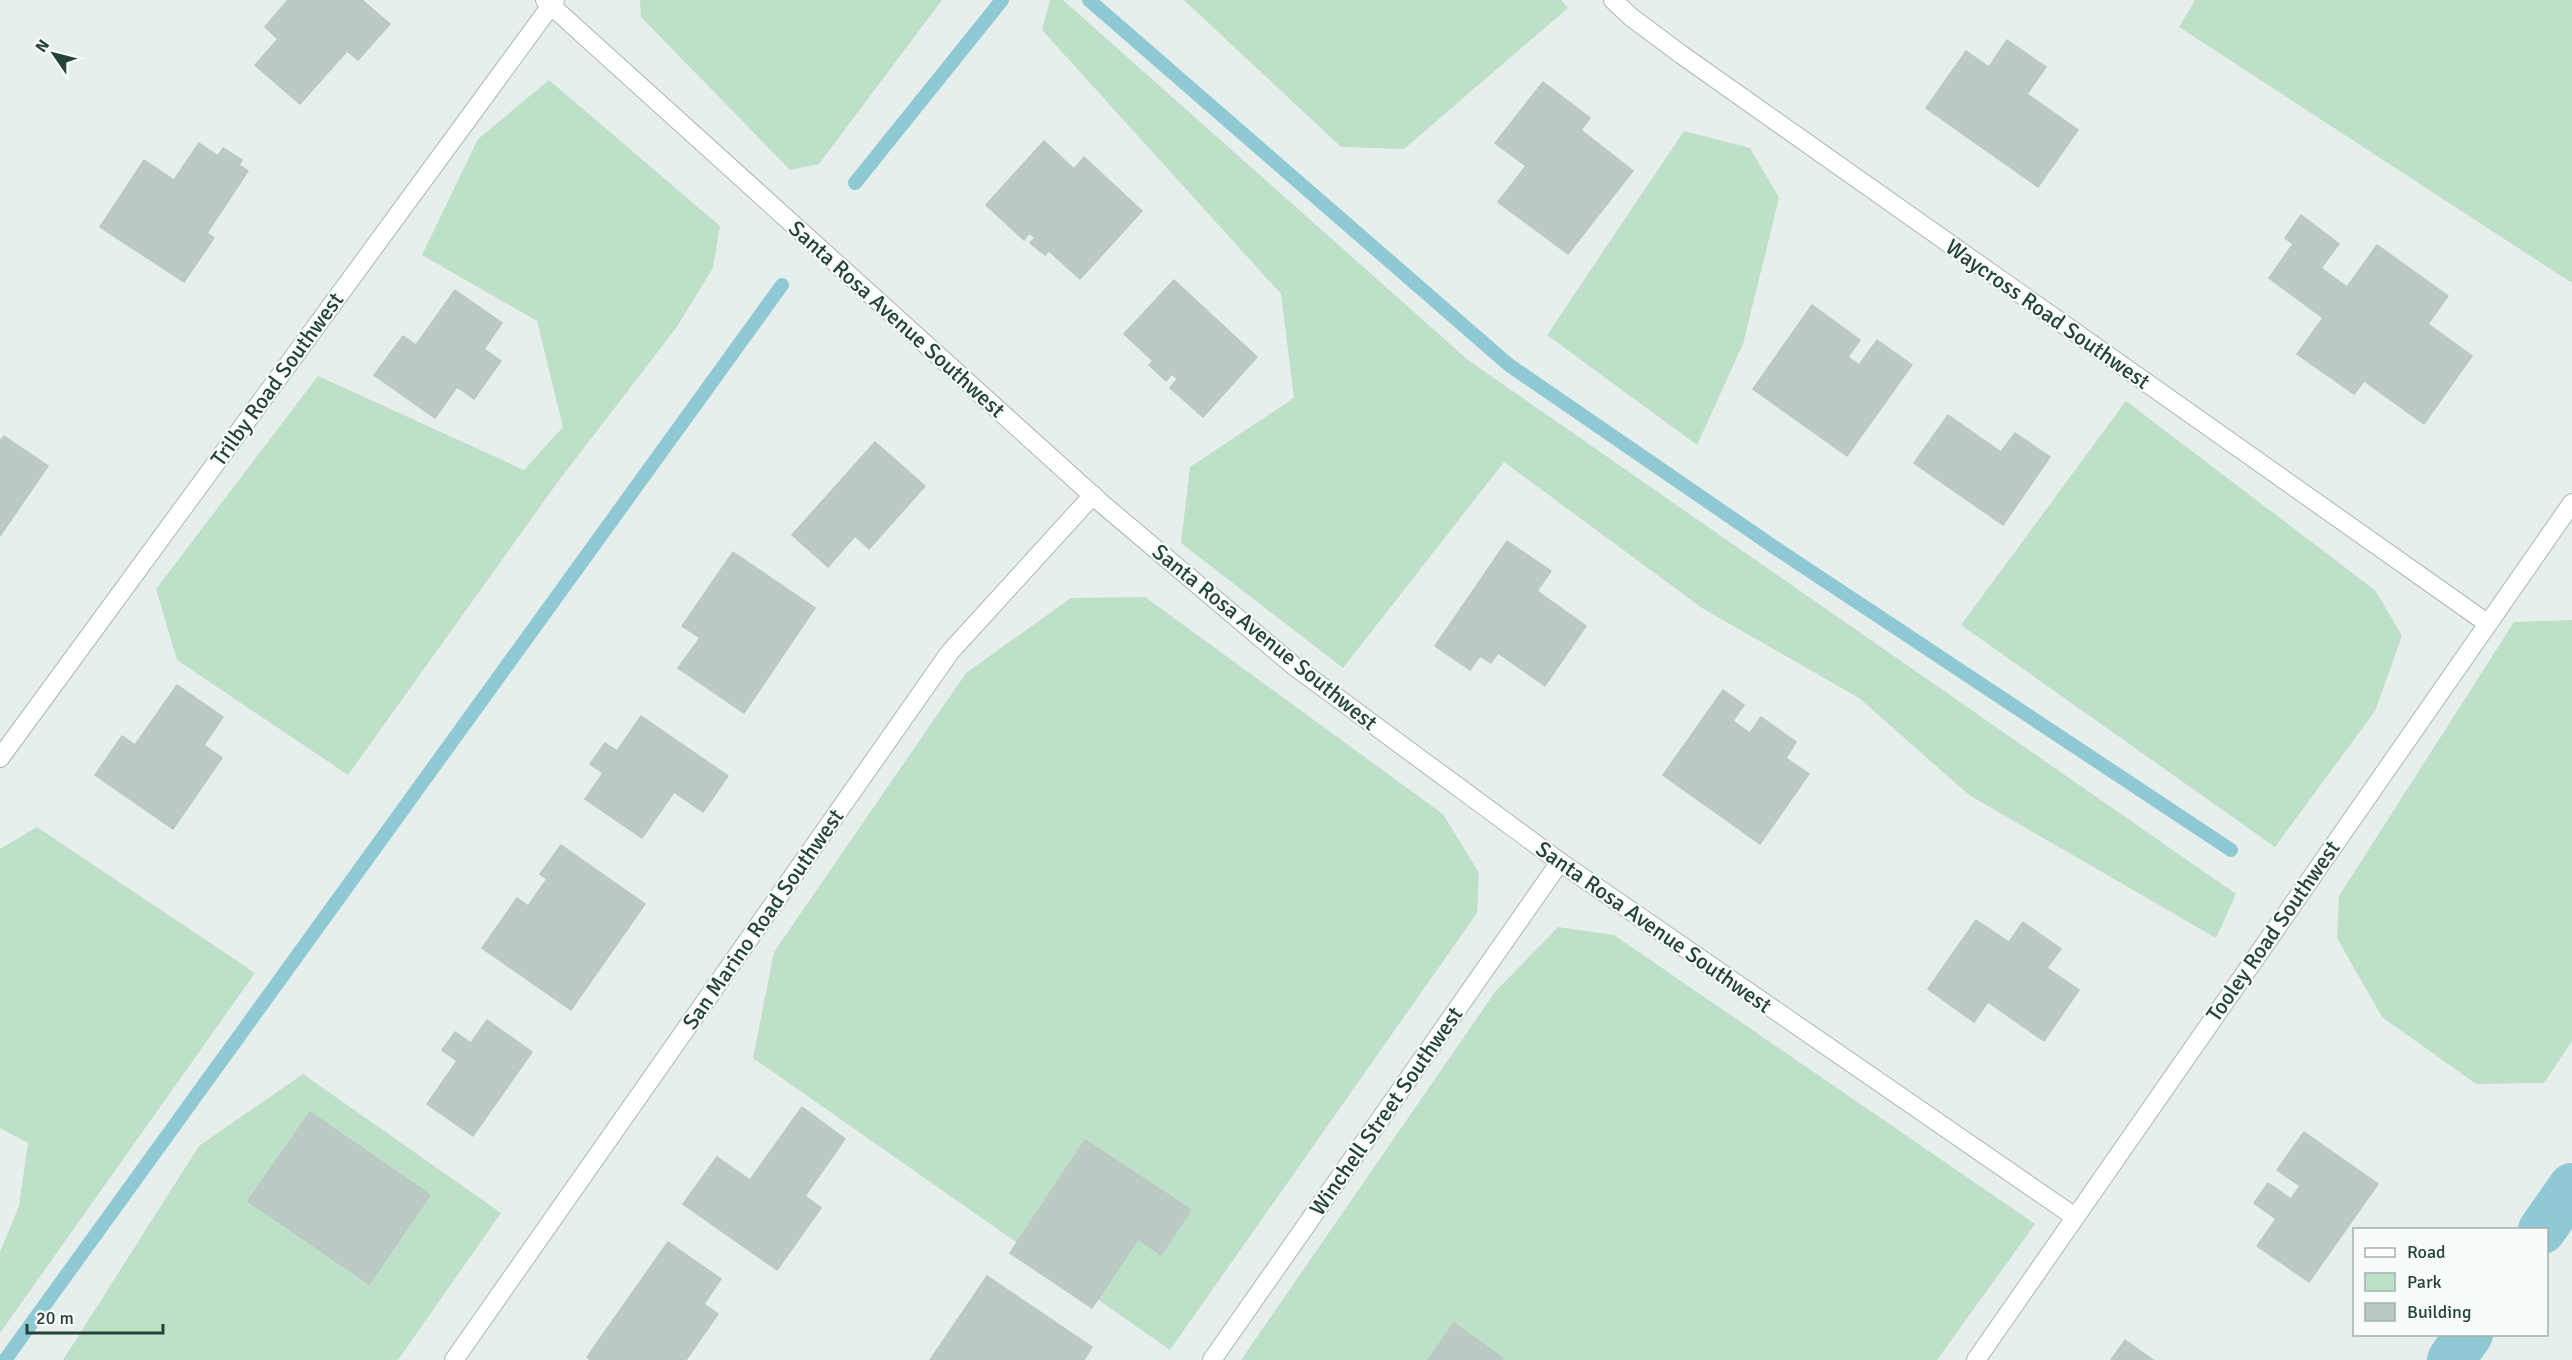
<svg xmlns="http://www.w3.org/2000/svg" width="2572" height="1360" viewBox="0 0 2572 1360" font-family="Signika,sans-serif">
<rect width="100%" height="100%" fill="#e6efeb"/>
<g fill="#bfe0c8">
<path d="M 640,0 L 942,0 L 819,164 L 790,170 L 641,17 Z"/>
<path d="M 1050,0 L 1063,0 L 1468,360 L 2236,894 L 2216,938 L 1969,795 L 1859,698 L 1702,608 L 1504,462 L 1343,668 L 1181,543 L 1190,467 L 1294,398 L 1281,294 L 1042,30 Z"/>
<path d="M 1184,0 L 1561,0 L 1568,8 L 1404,149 L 1341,147 Z"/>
<path d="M 2195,0 L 2572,0 L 2572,283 L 2179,27 Z"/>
<path d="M 549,80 L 720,226 L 713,268 L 676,328 L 557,483 L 348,775 L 177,660 L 156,589 L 318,376 L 524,470 L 563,427 L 537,321 L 422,255 L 478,139 Z"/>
<path d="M 1684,131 L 1750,148 L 1779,198 L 1743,344 L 1697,445 L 1547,335 Z"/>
<path d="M 2126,401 L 2376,591 L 2402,636 L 2375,711 L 2275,847 L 1961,625 Z"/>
<path d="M 1145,597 L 1443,814 L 1479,873 L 1477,913 L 1170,1350 L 753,1058 L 774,952 L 966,673 L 1071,598 Z"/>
<path d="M 2572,620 L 2572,1041 L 2544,1083 L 2476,1084 L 2382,1017 L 2337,938 L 2339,896 L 2514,622 Z"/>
<path d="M 37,827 L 255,973 L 0,1333 L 0,1252 L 19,1206 L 28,1143 L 0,1128 L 0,849 Z"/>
<path d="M 1558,927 L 1614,935 L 2035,1224 L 1937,1360 L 1241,1360 L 1495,992 Z"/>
<path d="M 303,1074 L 501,1213 L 398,1360 L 63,1360 L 199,1146 Z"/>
</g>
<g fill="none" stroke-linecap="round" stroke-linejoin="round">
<g stroke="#8ec9d4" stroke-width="14">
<path d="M 1089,0 L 1509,365 L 1774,547 L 2231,850"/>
<path d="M 855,183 L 1002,0"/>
<path d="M 5,1360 L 782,285"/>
</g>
<g stroke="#8ec9d4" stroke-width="48">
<path d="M 2542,1230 L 2572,1187"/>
<path d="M 2451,1360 L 2469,1334"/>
</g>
</g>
<g fill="#bbcac4" stroke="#b8c9c2" stroke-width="1.5">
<path d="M 288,0 L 362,0 L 390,24 L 358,60 L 347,51 L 300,104 L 255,65 L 278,39 L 265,27 Z"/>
<path d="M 2007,40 L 2046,67 L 2027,94 L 2078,130 L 2038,187 L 1926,108 L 1966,51 L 1989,67 Z"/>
<path d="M 1543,82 L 1590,118 L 1581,130 L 1633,171 L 1568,254 L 1498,202 L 1526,166 L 1495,143 Z"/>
<path d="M 1044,141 L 1074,169 L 1084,157 L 1142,211 L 1080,279 L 1049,251 L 1045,255 L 1030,243 L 1035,238 L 1029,233 L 1024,240 L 986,205 Z"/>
<path d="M 199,143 L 218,156 L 223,148 L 242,160 L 239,165 L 248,171 L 207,233 L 214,238 L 184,282 L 100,227 L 144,160 L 174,180 Z"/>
<path d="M 2301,215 L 2339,244 L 2321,268 L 2347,287 L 2377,245 L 2448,296 L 2428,324 L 2472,356 L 2424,424 L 2364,381 L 2354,394 L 2297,354 L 2323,318 L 2269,278 L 2293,244 L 2285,238 Z"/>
<path d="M 1174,280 L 1257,357 L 1203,417 L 1170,388 L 1177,379 L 1172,374 L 1166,381 L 1149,365 L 1153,361 L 1124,334 Z"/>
<path d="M 455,290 L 502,323 L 484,349 L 501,361 L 474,399 L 457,387 L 435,418 L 374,375 L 403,336 L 416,345 Z"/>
<path d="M 1812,305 L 1860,340 L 1848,357 L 1859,365 L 1877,340 L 1912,365 L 1847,456 L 1753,389 Z"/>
<path d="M 1948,415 L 2001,452 L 2015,433 L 2050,457 L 2003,525 L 1914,463 Z"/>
<path d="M 4,436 L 48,466 L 0,536 L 0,441 Z"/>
<path d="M 875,442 L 925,486 L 869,549 L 855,536 L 828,567 L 792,535 Z"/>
<path d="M 1507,541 L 1551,571 L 1537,591 L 1586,626 L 1545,686 L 1498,653 L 1491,663 L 1480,656 L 1470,670 L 1435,646 Z"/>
<path d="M 733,552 L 815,608 L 744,713 L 678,668 L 700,638 L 682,626 Z"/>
<path d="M 177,685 L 223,717 L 204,745 L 222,758 L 173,829 L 95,775 L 122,736 L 135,745 Z"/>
<path d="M 1723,690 L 1744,705 L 1733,721 L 1750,733 L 1761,717 L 1796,742 L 1786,758 L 1809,774 L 1760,844 L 1663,775 Z"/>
<path d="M 641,716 L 728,776 L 703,812 L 674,792 L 642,838 L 585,799 L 603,773 L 590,764 L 605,743 L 617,751 Z"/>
<path d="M 561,845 L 645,904 L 571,1010 L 482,948 L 517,898 L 528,906 L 547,879 L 540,874 Z"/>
<path d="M 1976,920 L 2009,942 L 2023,922 L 2061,949 L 2047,968 L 2079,990 L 2044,1041 L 1988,1002 L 1974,1022 L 1928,989 Z"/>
<path d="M 487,1020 L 532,1052 L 473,1136 L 427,1104 L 457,1061 L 442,1050 L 455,1032 L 471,1043 Z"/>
<path d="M 802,1107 L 845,1139 L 805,1196 L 821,1208 L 777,1270 L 683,1204 L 717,1157 L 750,1180 Z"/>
<path d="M 310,1112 L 430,1195 L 369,1284 L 248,1201 Z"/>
<path d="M 2304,1132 L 2378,1184 L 2309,1282 L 2257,1246 L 2276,1219 L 2254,1203 L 2268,1183 L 2291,1199 L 2300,1186 L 2277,1170 Z"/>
<path d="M 1085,1140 L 1191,1210 L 1161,1255 L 1138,1239 L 1092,1308 L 1010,1253 Z"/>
<path d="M 668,1242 L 721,1279 L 704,1304 L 718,1314 L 686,1360 L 591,1360 L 587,1357 Z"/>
<path d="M 987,1276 L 1092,1347 L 1084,1360 L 930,1360 Z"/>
<path d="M 1454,1323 L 1503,1358 L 1501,1360 L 1428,1360 Z"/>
<path d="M 2125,1340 L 2153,1360 L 2111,1360 Z"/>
</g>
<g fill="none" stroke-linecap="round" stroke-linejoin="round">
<g stroke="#a8b8b2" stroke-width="20">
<g id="street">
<path d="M 545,0 L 1100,502 L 1294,666 L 1560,862 L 2075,1217"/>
<path d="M 1613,0 L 1631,17 L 1682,55 L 2487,623"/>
<path d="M 0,758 L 555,0"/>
<path d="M 454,1360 L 950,652 L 1093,495"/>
<path d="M 1212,1360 L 1560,862"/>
<path d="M 1976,1360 L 2572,503"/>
</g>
</g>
<use href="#street" stroke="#fff" stroke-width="18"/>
</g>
<g text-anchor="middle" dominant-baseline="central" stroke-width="4.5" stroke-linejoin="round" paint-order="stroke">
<g font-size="22" fill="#24423a" stroke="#f7fbf9">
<text transform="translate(2048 314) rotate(35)">Waycross Road Southwest</text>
<text transform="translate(897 319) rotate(42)">Santa Rosa Avenue Southwest</text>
<text transform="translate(277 379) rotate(-54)">Trilby Road Southwest</text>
<text transform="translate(1265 637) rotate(39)">Santa Rosa Avenue Southwest</text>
<text transform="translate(763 919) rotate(-55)">San Marino Road Southwest</text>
<text transform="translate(1654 927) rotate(35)">Santa Rosa Avenue Southwest</text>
<text transform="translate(2273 931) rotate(-55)">Tooley Road Southwest</text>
<text transform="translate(1386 1111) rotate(-55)">Winchell Street Southwest</text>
</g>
</g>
<rect x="2353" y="1228" width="195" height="108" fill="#f7fbf9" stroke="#a3b1ad" stroke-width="1.5"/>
<rect x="2365" y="1248" width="30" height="9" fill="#ffffff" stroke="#a3b1ad" stroke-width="1.5"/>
<text x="2407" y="1258" font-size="18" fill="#24423a">Road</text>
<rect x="2365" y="1273" width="30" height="18" fill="#bfe0c8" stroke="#a3b1ad" stroke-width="1.5"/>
<text x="2407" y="1288" font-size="18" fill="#24423a">Park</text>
<rect x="2365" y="1303" width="30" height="18" fill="#bbcac4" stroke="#a3b1ad" stroke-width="1.5"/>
<text x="2407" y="1318" font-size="18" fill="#24423a">Building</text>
<g transform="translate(54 54) rotate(305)" stroke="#f7fbf9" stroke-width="4.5" paint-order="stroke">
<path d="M0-4.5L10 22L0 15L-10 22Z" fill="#24423a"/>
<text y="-9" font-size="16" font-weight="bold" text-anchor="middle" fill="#24423a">N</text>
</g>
<path d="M27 1324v9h136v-9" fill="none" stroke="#24423a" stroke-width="3"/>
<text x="36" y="1324" font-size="18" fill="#24423a" stroke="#f7fbf9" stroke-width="4.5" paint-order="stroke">20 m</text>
</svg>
